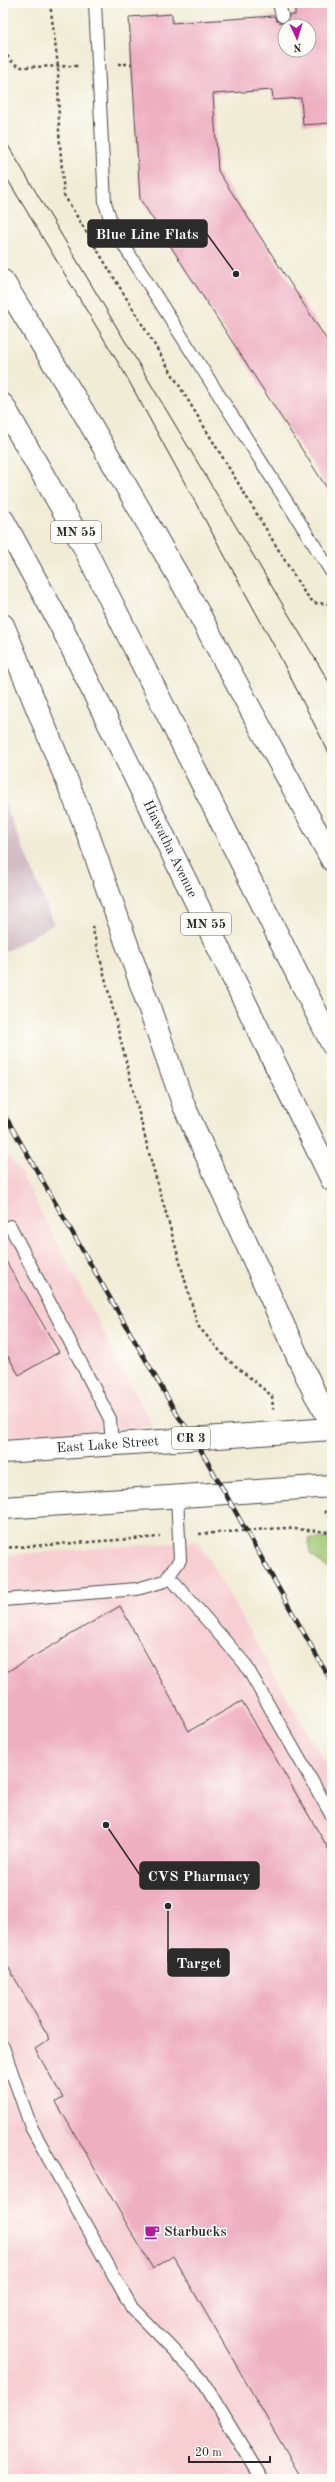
<svg xmlns="http://www.w3.org/2000/svg" width="335" height="2482" viewBox="0 0 335 2482" font-family="'Old Standard TT',serif">
<rect width="100%" height="100%" fill="#fdfcf7"/>
<filter id="ink" filterUnits="userSpaceOnUse"><feTurbulence type="fractalNoise" baseFrequency=".025" numOctaves="2"/><feDisplacementMap in="SourceGraphic" scale="8" xChannelSelector="R" yChannelSelector="G"/><feConvolveMatrix kernelMatrix="1 2 1 2 8 2 1 2 1" color-interpolation-filters="sRGB"/></filter>
<filter id="wash" filterUnits="userSpaceOnUse"><feTurbulence type="fractalNoise" baseFrequency=".012" numOctaves="4" result="noise"/><feDisplacementMap in="SourceGraphic" scale="16" xChannelSelector="R" yChannelSelector="G"/><feGaussianBlur stdDeviation="0.9" result="paint"/><feColorMatrix in="noise" values="0 0 0 0 0 0 0 0 0 0 0 0 0 0 0 0 0 1.4 0 .05"/><feComposite in="paint" operator="in"/></filter>
<g filter="url(#wash)">
<rect width="100%" height="100%" fill="#f1ecd6"/>
<g fill="#f7cfd3">
<path d="M 3,1150 L 19,1169 L 152,1426 L 3,1438 Z"/>
<path d="M 198,1541 L 332,1775 L 332,2479 L 3,2479 L 3,1555 Z"/>
</g>
<path fill="#d2bdc7" d="M 3,799 L 54,924 L 3,953 Z"/>
<path fill="#a0c975" stroke="#667a50" d="M 332,1538 L 332,1572 L 310,1554 L 308,1539 Z"/>
<g id="blocks">
<g fill="#eeafc3" fill-rule="evenodd">
<path d="M 295,3 L 332,3 L 332,123 L 303,125 L 301,98 L 273,100 L 272,90 L 213,94 L 218,171 L 332,348 L 332,496 L 140,199 L 129,17 L 172,14 L 172,23 L 274,16 L 277,21 L 283,23 L 287,21 L 289,15 L 295,15 ZM 285,26 L 309,26 L 309,50 L 285,50 Z"/>
<path d="M 3,1256 L 59,1352 L 19,1375 L 3,1348 Z"/>
<path d="M 120,1606 L 189,1731 L 242,1701 L 332,1855 L 332,2479 L 302,2479 L 173,2256 L 153,2269 L 56,2102 L 63,2098 L 35,2049 L 50,2039 L 3,1958 L 3,1674 Z"/>
</g>
</g>
</g>
<g filter="url(#ink)">
<use href="#blocks" fill-opacity="0" stroke="#494845" stroke-width="1"/>
<g fill="none" stroke-linecap="round" stroke-linejoin="round">
<g stroke="#494845" stroke-width="14">
<g id="service">
<path d="M 95,3 L 105,203 L 114,230 L 332,573"/>
<path d="M 279,3 L 282,16"/>
<path d="M 10,1226 L 110,1419 L 112,1444"/>
<path d="M 169,1576 L 245,1664 L 332,1816"/>
<path d="M 3,1600 L 137,1589 L 165,1581 L 180,1560 L 177,1496"/>
<path d="M 3,2047 L 31,2127 L 132,2308 L 202,2380 L 262,2479"/>
</g>
</g>
<g stroke="#494845" stroke-width="24">
<g id="primary">
<path d="M 3,281 L 81,408 L 185,588 L 332,860"/>
<path id="s1" d="M 3,1452 L 332,1429"/>
<path d="M 3,1508 L 332,1486"/>
</g>
</g>
<g stroke="#494845" stroke-width="24">
<g id="trunk">
<path d="M 3,405 L 83,545 L 332,1044"/>
<path id="s2" d="M 3,520 L 61,626 L 332,1180"/>
<path d="M 3,625 L 83,820 L 184,1106 L 291,1342 L 315,1394 L 332,1423"/>
</g>
</g>
<g stroke="#494845" stroke-width="2.5" stroke-dasharray="3 3" stroke-linecap="butt">
<path d="M 50,3 L 58,66 L 59,132 L 64,195 L 304,592 L 314,603 L 332,604"/>
<path d="M 3,51 L 13,63 L 20,67 L 78,66"/>
<path d="M 118,64 L 132,64"/>
<path d="M 92,926 L 149,1153 L 198,1326 L 226,1358 L 272,1396 L 273,1409"/>
<path d="M 324,1511 L 332,1519"/>
<path d="M 199,1534 L 283,1528 L 332,1532"/>
<path d="M 3,1548 L 160,1537"/>
</g>
<use href="#service" stroke="#fff" stroke-width="12"/>
<use href="#primary" stroke="#fff" stroke-width="22"/>
<use href="#trunk" stroke="#fff" stroke-width="22"/>
<g stroke="#2b2b2b" stroke-width="1">
<path d="M 3,137 L 332,687"/>
<path d="M 3,172 L 125,374 L 278,653 L 332,759"/>
</g>
<g stroke="#2b2b2b" stroke-width="4.5">
<path id="rail" d="M 3,1112 L 178,1416 L 194,1438 L 332,1683"/>
</g>
<use href="#rail" stroke="#fdfcf7" stroke-width="3" stroke-dasharray="9" stroke-linecap="butt"/>
</g>
</g>
<defs>
<g id="cafe-bare" transform="scale(1.2)"><path d="M-5.5-4.5H6V0H3Q3 3.5 0 3.5H-2.5Q-5.5 3.5-5.5 0ZM3-3.2v2h1.7v-2ZM-6 4.5H4V6H-6Z" fill="#b5179e" stroke="#fdfcf7" stroke-width="2.5" paint-order="stroke"/></g>
</defs>
<g fill-rule="evenodd">
<use href="#cafe-bare" x="152" y="2232"/>
</g>
<g text-anchor="middle" dominant-baseline="central" stroke-width="3" stroke-linejoin="round" paint-order="stroke">
<g fill="#fdfcf7" stroke="#6a6a68" stroke-width="1">
<rect x="51" y="521" width="50" height="22" rx="3"/>
<rect x="181" y="913" width="50" height="22" rx="3"/>
<rect x="172" y="1427" width="38" height="22" rx="3"/>
</g>
<g font-size="13" font-weight="bold" fill="#2b2b2b">
<text x="76" y="532">MN 55</text>
<text x="206" y="924">MN 55</text>
<text x="191" y="1438">CR 3</text>
</g>
<g font-size="14" fill="#2b2b2b" stroke="#fdfcf7">
<text stroke="none"><textPath href="#s2" startOffset="369">Hiawatha Avenue</textPath></text>
<text stroke="none"><textPath href="#s1" startOffset="105">East Lake Street</textPath></text>
</g>
<g font-size="14" font-weight="bold" fill="#2b2b2b" stroke="#fdfcf7" text-anchor="start">
<text x="164" y="2232">Starbucks</text>
</g>
</g>
<path fill="none" stroke="#2b2b2b" stroke-width="1.5" d="M236 274L207 234M106 1825L140 1875M168 1906L168 1962"/>
<g fill="#2b2b2b" stroke="#fdfcf7" stroke-width="1.5">
<circle cx="236" cy="274" r="4"/>
<circle cx="106" cy="1825" r="4"/>
<circle cx="168" cy="1906" r="4"/>
</g>
<g fill="#2b2b2b" stroke="#2b2b2b" stroke-width="1.5">
<rect x="88" y="220" width="119" height="27" rx="4"/>
<rect x="140" y="1862" width="119" height="27" rx="4"/>
<rect x="168" y="1949" width="61" height="27" rx="4"/>
</g>
<g font-size="15" text-anchor="middle" font-weight="bold" fill="#fff">
<text x="147" y="239">Blue Line Flats</text>
<text x="199" y="1881">CVS Pharmacy</text>
<text x="199" y="1968">Target</text>
</g>
<rect width="335" height="2482" fill="none" stroke="#fdfcf7" stroke-width="16"/>
<g transform="translate(297 38) rotate(176)"><circle r="19" fill="#fdfcf7" stroke="#a9a8a5"/>
<path d="M0-3L7 15L0 10L-7 15Z" fill="#b5179e"/>
<text y="-6" font-size="11" font-weight="bold" text-anchor="middle" fill="#2b2b2b">N</text>
</g>
<path d="M189 2456v6h81v-6" fill="none" stroke="#2b2b2b" stroke-width="2"/>
<text x="195" y="2456" font-size="12" fill="#2b2b2b" stroke="#fdfcf7" stroke-width="3" paint-order="stroke">20 m</text>
</svg>
